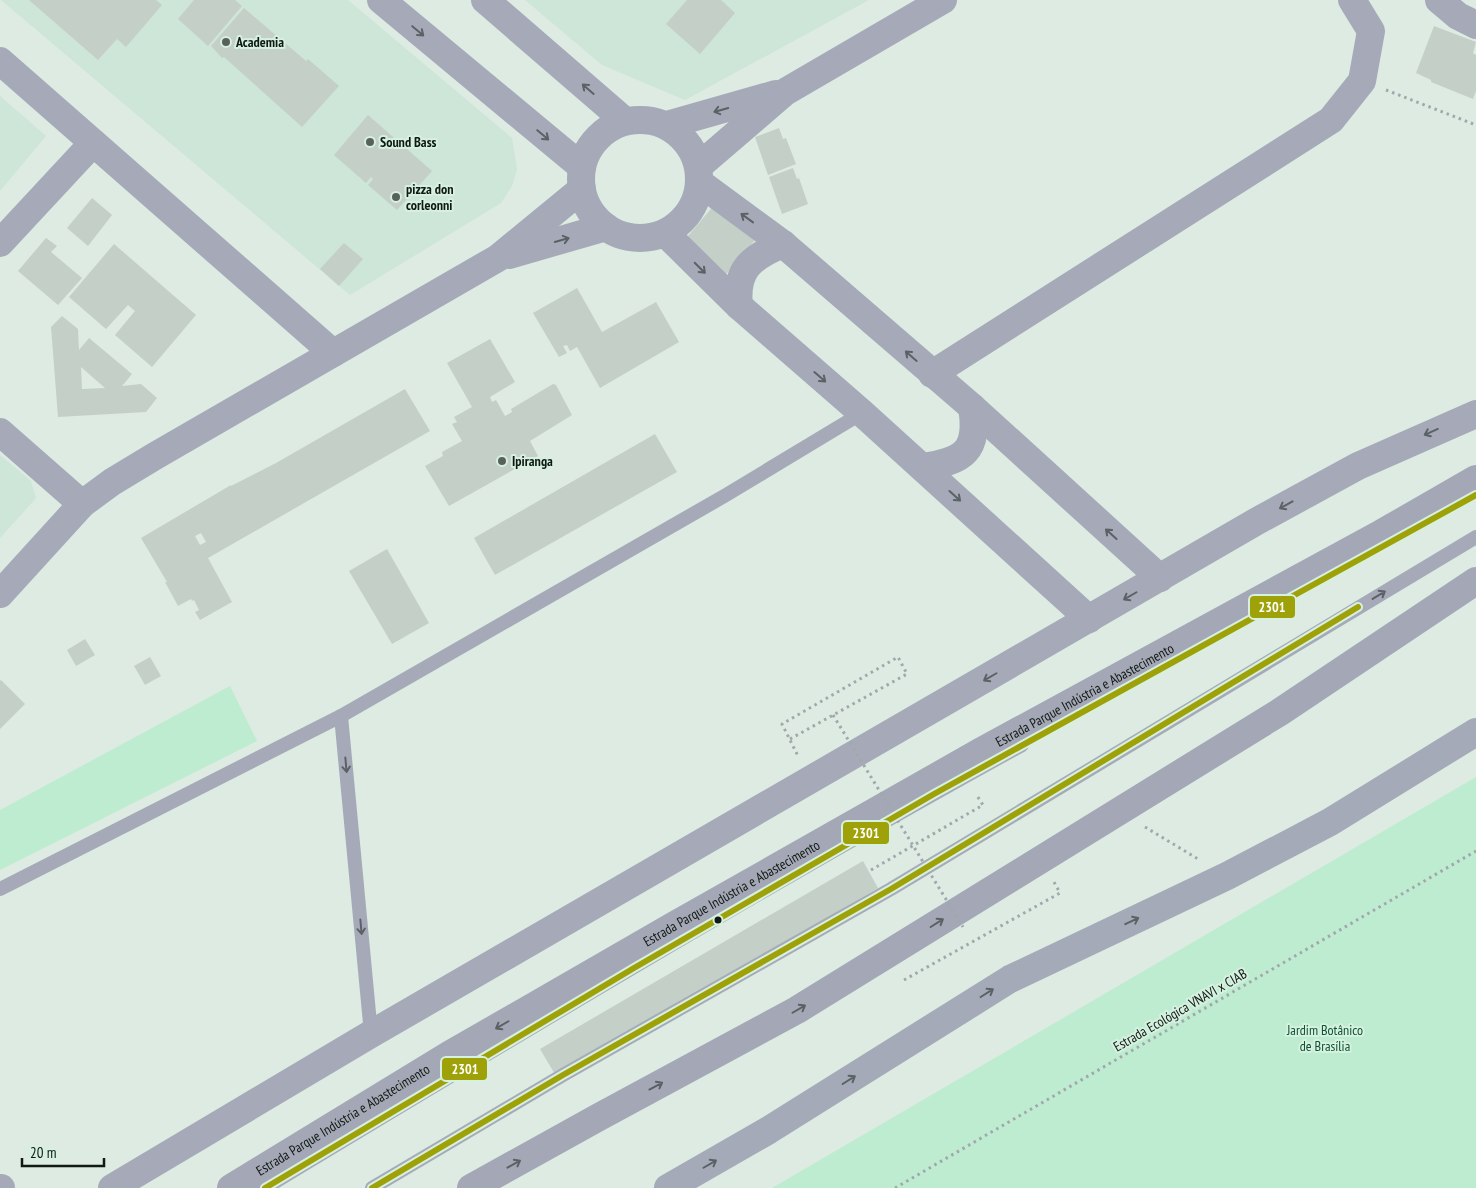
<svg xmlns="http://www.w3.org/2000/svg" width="1476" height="1188" viewBox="0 0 1476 1188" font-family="'PT Sans Narrow',sans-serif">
<rect width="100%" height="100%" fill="#ddebe2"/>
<g fill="#cee6d7">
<path d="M 1,0 L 348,0 L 512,138 L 517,169 L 512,186 L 501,203 L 350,295 Z"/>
<path d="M 525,0 L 869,0 L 685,100 L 602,65 Z"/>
<path d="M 0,96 L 46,136 L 0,191 Z"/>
<path d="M 0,455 L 31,481 L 36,498 L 0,538 Z"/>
</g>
<g fill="#beecd0">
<path d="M 230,686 L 257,741 L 0,870 L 0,810 Z"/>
<path d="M 1476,777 L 1476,1188 L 772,1188 Z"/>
</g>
<g fill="#c4cfc8" fill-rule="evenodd">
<path d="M 29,0 L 156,0 L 162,5 L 126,47 L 117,39 L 98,60 Z"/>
<path d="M 194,0 L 235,0 L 242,6 L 208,46 L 178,19 Z"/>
<path d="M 687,0 L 721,0 L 735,13 L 700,54 L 666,24 Z"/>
<path d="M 244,8 L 306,61 L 308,59 L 339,86 L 302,127 L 224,57 L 222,58 L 211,46 Z"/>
<path d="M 1434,26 L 1476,42 L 1473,53 L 1476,55 L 1476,91 L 1473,99 L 1431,82 L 1431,80 L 1416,73 Z"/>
<path d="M 368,115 L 432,171 L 397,210 L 368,185 L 373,179 L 371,177 L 366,183 L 334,155 Z"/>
<path d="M 779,128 L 783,139 L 786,138 L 796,164 L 768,175 L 755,137 Z"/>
<path d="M 793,168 L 797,179 L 799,178 L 808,204 L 782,214 L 769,177 Z"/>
<path d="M 726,191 L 767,226 L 717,285 L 676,250 Z"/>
<path d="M 92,198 L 112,215 L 88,246 L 67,228 Z"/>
<path d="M 46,238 L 57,246 L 51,252 L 82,278 L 58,305 L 18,271 Z"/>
<path d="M 344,243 L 363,259 L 339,286 L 320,269 Z"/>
<path d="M 114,244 L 196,315 L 152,367 L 115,335 L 135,311 L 128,305 L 106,329 L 69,297 Z"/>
<path d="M 577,288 L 602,332 L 656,302 L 679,342 L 600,388 L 577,347 L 570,351 L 567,345 L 563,346 L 567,353 L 559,357 L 533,313 Z"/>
<path d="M 62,316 L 78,329 L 79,350 L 89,338 L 132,374 L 122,386 L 141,384 L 157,398 L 146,412 L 58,417 L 51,327 ZM 81,367 L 105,388 L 82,389 Z"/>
<path d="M 490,339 L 515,382 L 490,397 L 492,402 L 496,400 L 505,416 L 512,412 L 511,409 L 553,384 L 556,385 L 572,415 L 530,441 L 538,456 L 449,506 L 425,466 L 443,456 L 442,452 L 462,441 L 452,424 L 457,422 L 454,417 L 472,407 L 447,363 Z"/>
<path d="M 405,389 L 430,431 L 208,558 L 232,602 L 200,620 L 195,612 L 199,610 L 194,600 L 192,601 L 191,599 L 178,606 L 165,582 L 167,582 L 141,538 L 231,485 L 231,486 L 276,463 ZM 201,533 L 206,542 L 200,545 L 195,536 Z"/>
<path d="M 655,434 L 677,472 L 495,575 L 474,538 Z"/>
<path d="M 387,549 L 429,623 L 392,644 L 349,571 Z"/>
<path d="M 85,639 L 95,655 L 76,666 L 67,650 Z"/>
<path d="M 150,657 L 161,676 L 145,685 L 134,666 Z"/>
<path d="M 1,680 L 25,704 L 0,729 L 0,681 Z"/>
<path d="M 863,861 L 878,888 L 556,1076 L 540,1049 Z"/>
</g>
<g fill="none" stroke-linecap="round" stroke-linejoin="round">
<g stroke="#a1a7ac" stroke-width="3" stroke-dasharray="2.5 4" stroke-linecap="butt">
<path d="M 1386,90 L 1476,125"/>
<path d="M 790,739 L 907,674 L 898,657 L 782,724 L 798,756"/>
<path d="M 1145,827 L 1198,859"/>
<path d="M 871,870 L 983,805 L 976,794"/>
<path d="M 904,980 L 1060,893 L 1054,882"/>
<path d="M 895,1188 L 1476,851"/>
</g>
<g stroke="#a6aab8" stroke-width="14">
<path d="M 341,716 L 371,1034"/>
<path d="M 0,889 L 341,716 L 726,495 L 862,413"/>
<path d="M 265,1188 C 515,1037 766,886 1022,745"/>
<path d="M 372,1188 L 563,1075 L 891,889 L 1476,537"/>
</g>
<g stroke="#a6aab8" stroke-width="28">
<path d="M 1439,0 L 1458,16 L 1476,25"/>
<path d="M 0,61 L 333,353"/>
<path d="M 0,243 L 93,143"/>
<path d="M 932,374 L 1331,120 L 1362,81 L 1371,31 L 1352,0"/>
</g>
<g stroke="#a6aab8" stroke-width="28">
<path d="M 381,0 L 582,167"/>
<path d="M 485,0 L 625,121"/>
<circle cx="640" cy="179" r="59"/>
<path d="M 667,125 L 776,94"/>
<path d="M 699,166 L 785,92 L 943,0"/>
<path d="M 700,183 L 783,244 L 972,407 L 1160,578"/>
<path d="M 665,233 L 739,306 L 862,413 L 1089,619"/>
<path d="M 509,255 L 606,227"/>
<path d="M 739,306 C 735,270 751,257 783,244"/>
<path d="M 0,432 L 82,504"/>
<path d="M 923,467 C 964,461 979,451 972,407"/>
<path d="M 0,594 L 82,504 L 112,482 L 155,456 L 498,258 L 582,189"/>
<path d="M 0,1188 L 1,1188"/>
<path d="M 112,1188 L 371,1034 L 1259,520 L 1358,466 L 1476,414"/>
</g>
<path stroke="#a4aab7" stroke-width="28" d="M 668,1188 L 769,1130 L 1010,979 L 1227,876 L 1330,822 L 1476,732"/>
<g stroke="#a4a8b6" stroke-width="28">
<path id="s1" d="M 231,1188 L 449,1055 L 675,925 L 980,752 L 1382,533 L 1476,479"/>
<path d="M 471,1188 L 599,1117 L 797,1010 L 1280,712 L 1476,581"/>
</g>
<path stroke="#a1a7ac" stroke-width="3" stroke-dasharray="2.5 4" stroke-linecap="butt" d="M 833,715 L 963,927"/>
<g stroke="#d7f1e0" stroke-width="10">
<g id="bus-1">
<path d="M 265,1188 L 634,968 L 934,794 L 1476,495"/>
<path d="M 372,1188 L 563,1075 L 891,889 L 1358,607"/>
</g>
</g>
<use href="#bus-1" stroke="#9fa108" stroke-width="6"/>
</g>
<defs><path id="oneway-shaft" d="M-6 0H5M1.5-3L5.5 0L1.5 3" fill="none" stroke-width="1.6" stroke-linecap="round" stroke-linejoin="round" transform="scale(1.25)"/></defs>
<g stroke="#5b6266">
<use href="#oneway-shaft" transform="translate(418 31) rotate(40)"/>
<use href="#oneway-shaft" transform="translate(588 89) rotate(-139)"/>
<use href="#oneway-shaft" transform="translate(721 110) rotate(164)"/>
<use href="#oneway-shaft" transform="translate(543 135) rotate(40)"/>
<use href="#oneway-shaft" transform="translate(747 218) rotate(-144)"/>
<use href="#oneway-shaft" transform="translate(562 240) rotate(-16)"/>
<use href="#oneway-shaft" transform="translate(700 268) rotate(45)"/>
<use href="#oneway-shaft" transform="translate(911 356) rotate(-139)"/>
<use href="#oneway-shaft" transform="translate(820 377) rotate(41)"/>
<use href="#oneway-shaft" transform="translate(1431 432) rotate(156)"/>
<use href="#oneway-shaft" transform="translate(955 496) rotate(42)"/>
<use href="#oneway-shaft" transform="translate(1286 505) rotate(151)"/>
<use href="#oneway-shaft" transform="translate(1111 534) rotate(-138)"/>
<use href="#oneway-shaft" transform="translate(1379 595) rotate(-31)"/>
<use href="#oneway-shaft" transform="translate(1130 596) rotate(150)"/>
<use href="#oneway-shaft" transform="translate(990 677) rotate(150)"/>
<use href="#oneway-shaft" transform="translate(346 765) rotate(85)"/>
<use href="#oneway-shaft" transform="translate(361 927) rotate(85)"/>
</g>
<g stroke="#5a6265">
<use href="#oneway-shaft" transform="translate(1132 921) rotate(-25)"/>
<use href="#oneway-shaft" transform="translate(987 993) rotate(-32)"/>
<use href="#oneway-shaft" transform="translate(849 1080) rotate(-32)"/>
<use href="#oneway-shaft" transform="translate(710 1164) rotate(-30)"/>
</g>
<g stroke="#5a6064">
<use href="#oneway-shaft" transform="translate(937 923) rotate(-32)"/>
<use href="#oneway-shaft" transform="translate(799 1009) rotate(-30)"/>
<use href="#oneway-shaft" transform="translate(502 1025) rotate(150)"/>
<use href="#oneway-shaft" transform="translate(656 1086) rotate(-28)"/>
<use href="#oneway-shaft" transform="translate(514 1164) rotate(-29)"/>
</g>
<g fill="#58625b" stroke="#d7f1e0" stroke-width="2">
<circle cx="226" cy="42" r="5"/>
<circle cx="370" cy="142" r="5"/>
<circle cx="396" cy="197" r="5"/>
<circle cx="502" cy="461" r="5"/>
</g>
<circle fill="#101913" stroke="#d7f1e0" stroke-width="2" cx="718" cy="920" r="4.5"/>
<g text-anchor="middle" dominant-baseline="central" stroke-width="4" stroke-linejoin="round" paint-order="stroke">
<g font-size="14" font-weight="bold" fill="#101913" stroke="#d7f1e0" text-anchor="start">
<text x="236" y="42">Academia</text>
<text x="380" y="142">Sound Bass</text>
<text x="406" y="189">pizza don<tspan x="406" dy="16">corleonni</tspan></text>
<text x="512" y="461">Ipiranga</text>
</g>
<g font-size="14" fill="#101913" stroke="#d7f1e0">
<text stroke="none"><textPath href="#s1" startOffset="986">Estrada Parque Indústria e Abastecimento</textPath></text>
<text stroke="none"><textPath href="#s1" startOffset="581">Estrada Parque Indústria e Abastecimento</textPath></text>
<text transform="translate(1180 1010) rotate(-30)">Estrada Ecológica VNAVI x CIAB</text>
<text stroke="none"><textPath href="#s1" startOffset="131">Estrada Parque Indústria e Abastecimento</textPath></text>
</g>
<g font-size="14" fill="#0d5333" stroke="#d7f1e0">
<text x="1325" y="1030">Jardim Botânico<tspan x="1325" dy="16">de Brasília</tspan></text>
</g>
</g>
<g stroke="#d7f1e0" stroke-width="2">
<rect x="1249" y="595" width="47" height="24" rx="5" fill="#9fa108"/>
<rect x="842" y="821" width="48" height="24" rx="5" fill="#9fa108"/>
<rect x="441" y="1057" width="47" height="24" rx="5" fill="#9fa108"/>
</g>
<g font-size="14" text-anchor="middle" font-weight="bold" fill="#fff">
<text x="1272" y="612">2301</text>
<text x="866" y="838">2301</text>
<text x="465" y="1074">2301</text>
</g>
<path d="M22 1158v8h82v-8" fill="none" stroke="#101913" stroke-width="2.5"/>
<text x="30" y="1158" font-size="15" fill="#101913" stroke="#d7f1e0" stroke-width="4" paint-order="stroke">20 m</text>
</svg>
